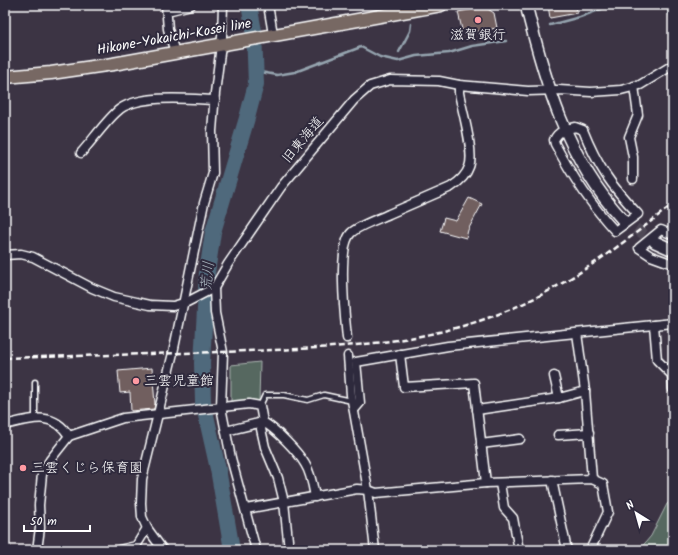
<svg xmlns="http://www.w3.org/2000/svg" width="678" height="555" viewBox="0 0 678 555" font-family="Kalam,'Klee One',sans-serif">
<rect width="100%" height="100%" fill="#3c3444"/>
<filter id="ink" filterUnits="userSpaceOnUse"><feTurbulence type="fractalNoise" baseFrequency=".025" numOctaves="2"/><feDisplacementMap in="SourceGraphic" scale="8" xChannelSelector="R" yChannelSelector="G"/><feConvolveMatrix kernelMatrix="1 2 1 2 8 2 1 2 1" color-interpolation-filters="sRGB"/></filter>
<g filter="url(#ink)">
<g fill="#566860" stroke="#aab4b0">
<path d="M 260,362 L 259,401 L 231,406 L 231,365 Z"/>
<path d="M 673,499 L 673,550 L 639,550 L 651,536 L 667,504 Z"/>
</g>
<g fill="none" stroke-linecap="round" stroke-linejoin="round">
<g stroke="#96a5b0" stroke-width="2.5">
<path d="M 664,5 L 668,9 L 673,23"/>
<path d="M 550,25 L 580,17 L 612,5"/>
<path d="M 399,52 L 410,31 L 411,24"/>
<path d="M 255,71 L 277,75 L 295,72 L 361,47 L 380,57 L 398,61 L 416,56 L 449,53 L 472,46 L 506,41"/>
</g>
<path stroke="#50697b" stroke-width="16" d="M 232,550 L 218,469 L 203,402 L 202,363 L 207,273 L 213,232 L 247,118 L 256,84 L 254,31 L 249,5"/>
</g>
<g fill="#715e5e" stroke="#fff">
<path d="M 548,5 L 576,5 L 577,13 L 550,18 Z"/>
<path d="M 485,7 L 494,13 L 497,28 L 463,34 L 458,12 Z"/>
<path d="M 469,198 L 482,204 L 468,230 L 466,238 L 440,231 L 444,218 L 456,221 Z"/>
<path d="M 152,368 L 155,404 L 154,409 L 131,411 L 130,392 L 120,393 L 118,371 Z"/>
</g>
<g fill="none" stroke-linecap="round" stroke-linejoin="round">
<path stroke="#504857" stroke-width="8" stroke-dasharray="8 4" stroke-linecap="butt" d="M 347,338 L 348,356"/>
<path stroke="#504857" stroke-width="11" stroke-dasharray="11 5.5" stroke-linecap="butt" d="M 622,219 L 655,242"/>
<g stroke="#fff" stroke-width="7">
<g id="lane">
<path d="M 260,406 L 265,395 L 284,395 L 308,400 L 324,395 L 352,401"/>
<path d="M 35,418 L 35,382"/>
</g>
</g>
<g stroke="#fff" stroke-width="11">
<g id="street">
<path d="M 166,5 L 168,29 L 175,53"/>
<path d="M 268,5 L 273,34"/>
<path d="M 167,11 L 191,5"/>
<path d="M 575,127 L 583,130 C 597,165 611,186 638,214 L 615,231 C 591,205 572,176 555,144 L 554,140 C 558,131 566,129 575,127 Z"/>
<path d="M 81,153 C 92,141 108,118 120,109 C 141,94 190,99 215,100"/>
<path d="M 633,179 L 633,157 L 629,137 L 638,115 L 634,86"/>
<path d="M 673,235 L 661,230 L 639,248 L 651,256 L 673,264"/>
<path d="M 5,255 L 21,254 L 33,257 L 92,288 L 114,297 L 150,305 L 173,306 L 187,302 L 214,288 L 228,264 L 281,187 L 354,100 L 370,86 L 390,80 L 439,81 L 459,85 L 528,91 L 559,90 L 591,92 L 621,90 L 640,85 L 673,65"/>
<path d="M 214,288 L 215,313 L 223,352 L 221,407 L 231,458 L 256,550"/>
<path d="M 654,325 L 657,360 L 672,375 L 673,389"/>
<path d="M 577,333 L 585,391 L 592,479"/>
<path d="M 347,338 C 345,318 337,247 351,233 C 359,225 379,219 389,214 C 410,205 430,196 451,187 C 459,182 466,176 469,167 C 475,153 462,110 459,93 L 459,85"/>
<path d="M 400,354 L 404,387 L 474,383 L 486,483"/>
<path d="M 348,356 L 351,395 L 368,490 L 375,550"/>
<path d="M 554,376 L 559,398"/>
<path d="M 354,410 L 360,403 L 356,362 L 448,346 L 673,323"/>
<path d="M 477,410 L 559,398 L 585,391"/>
<path d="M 5,425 C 30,419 53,410 69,436"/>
<path d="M 226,431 L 263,422 C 275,428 298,452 305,464 C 311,473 313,486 315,497"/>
<path d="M 558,435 L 589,433"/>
<path d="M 481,444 L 520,439"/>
<path d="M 552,480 L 567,550"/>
<path d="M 500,483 L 504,508 L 513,518 L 519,550"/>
<path d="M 246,509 L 357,489 L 368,490 L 376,493 L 486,483 L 592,479 L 603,484 L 608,512 L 590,550"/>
<path d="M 5,550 L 6,550"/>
<path d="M 37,550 L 40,528 L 39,505 L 42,474 L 50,460 L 69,436 L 123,418 L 249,404 L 260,406 L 263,422 L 261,429 L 265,447 L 278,478 L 284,502 L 289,550"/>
<path d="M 119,550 L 136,546 L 147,528"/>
<path d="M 163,550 L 147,528 L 142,517 L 141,503 L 142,479 L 173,353 L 204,203 L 213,173 L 212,131 L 215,93 L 222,37 L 223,5"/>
</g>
</g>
<g stroke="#fff" stroke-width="14">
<g id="secondary">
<path d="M 526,5 C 545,82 567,159 622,219"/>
<path d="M 655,242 L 673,250"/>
</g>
</g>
<g stroke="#fff" stroke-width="15">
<path id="primary" d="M 5,77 L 51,73 L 113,64 L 441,5"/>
</g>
<use href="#lane" stroke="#2f2a3d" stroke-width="4"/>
<use href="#street" stroke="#2f2a3d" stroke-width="8"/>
<use href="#secondary" stroke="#2f2a3d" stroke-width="11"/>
<use href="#primary" stroke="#776864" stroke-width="12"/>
<path stroke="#fff" stroke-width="2.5" stroke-dasharray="6 3" stroke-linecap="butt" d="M 5,358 C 77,356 149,354 221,352 C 323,348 426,348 520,305 C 576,280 625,242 673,204"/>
</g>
</g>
<g fill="#ff9aa2" stroke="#2f2a3d" stroke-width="1.5">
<circle cx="478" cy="20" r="4"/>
<circle cx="136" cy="381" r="4"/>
<circle cx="23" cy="468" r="4"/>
</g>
<g text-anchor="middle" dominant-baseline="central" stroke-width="4" stroke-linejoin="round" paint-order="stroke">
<g font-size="14" fill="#fff" stroke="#2f2a3d" text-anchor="start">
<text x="478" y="35" text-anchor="middle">滋賀銀行</text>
<text x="144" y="381">三雲児童館</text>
<text x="31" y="468">三雲くじら保育園</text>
</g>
<g font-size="14" fill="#fff" stroke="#2f2a3d">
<text transform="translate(174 37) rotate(-10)">Hikone-Yokaichi-Kosei line</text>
<text transform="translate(303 140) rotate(-50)">旧東海道</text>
</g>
<g font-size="15" font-style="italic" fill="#a8b4bd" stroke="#2f2a3d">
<text transform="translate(208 276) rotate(-84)">荒川</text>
</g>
</g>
<rect width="678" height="555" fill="none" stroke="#2f2a3d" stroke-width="20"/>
<rect x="10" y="10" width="658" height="535" fill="none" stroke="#fff" stroke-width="1.5" filter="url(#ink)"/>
<g transform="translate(636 513) rotate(323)" stroke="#2f2a3d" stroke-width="3" paint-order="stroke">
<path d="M0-3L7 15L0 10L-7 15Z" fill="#ffffff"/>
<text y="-6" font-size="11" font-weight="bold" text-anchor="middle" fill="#ffffff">N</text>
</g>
<path d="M24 525v6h66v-6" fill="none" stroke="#ffffff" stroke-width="2"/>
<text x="30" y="525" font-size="12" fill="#ffffff" stroke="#2f2a3d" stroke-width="3" paint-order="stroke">50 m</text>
</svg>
